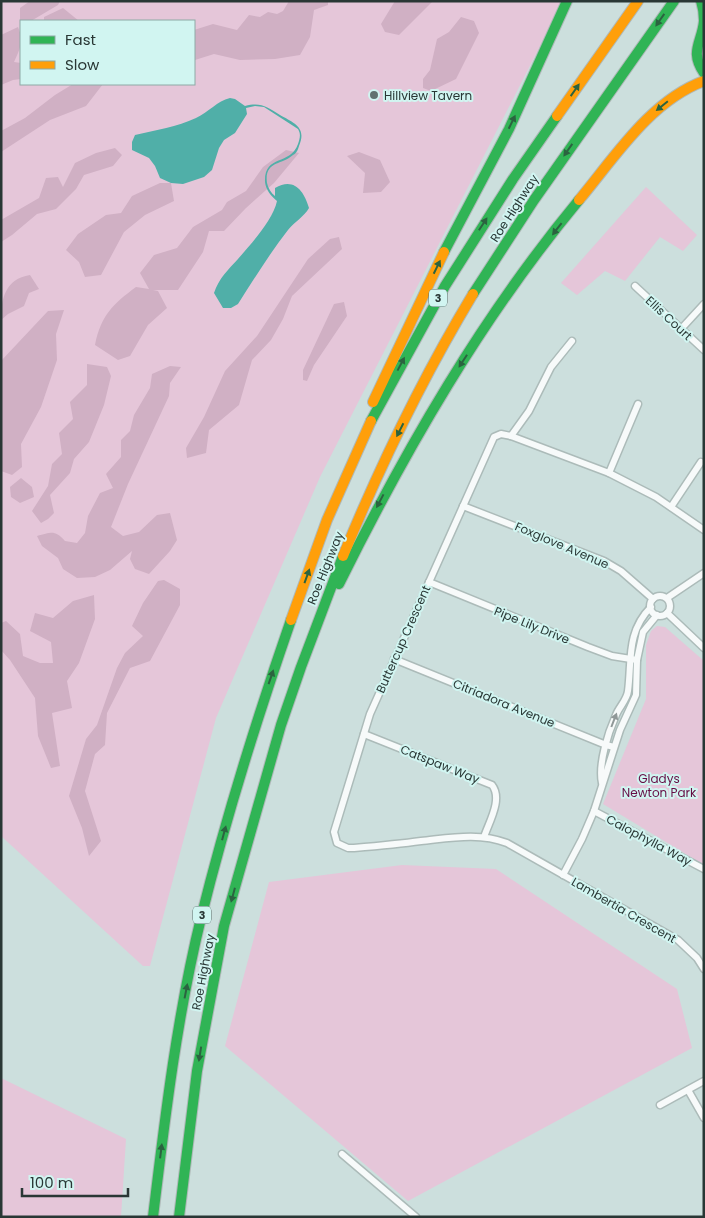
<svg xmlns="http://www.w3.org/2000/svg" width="705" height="1218" viewBox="0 0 705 1218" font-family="Poppins,sans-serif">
<rect width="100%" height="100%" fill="#ccdfdd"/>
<g fill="#e5c6d9" fill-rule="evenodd">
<path d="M 1,1 L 563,1 L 320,477 L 216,718 L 150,966 L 143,966 L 1,836 ZM 21,21 L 194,21 L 194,84 L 21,84 Z"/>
<path d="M 646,187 L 697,235 L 683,251 L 660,237 L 625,281 L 605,271 L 577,295 L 561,283 Z"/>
<path d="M 657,626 L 665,627 L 704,661 L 704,865 L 603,804 L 646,699 L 646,645 L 651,631 Z"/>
<path d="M 402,865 L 496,869 L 677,989 L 692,1048 L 408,1201 L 225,1046 L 269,882 Z"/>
<path d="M 1,1078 L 126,1139 L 121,1217 L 1,1217 Z"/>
</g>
<g fill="#d0b0c4">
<path d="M 30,1 L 60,1 L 58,5 L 31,21 L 20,23 L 20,8 Z"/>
<path d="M 289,1 L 328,1 L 328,5 L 314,10 L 310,37 L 300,55 L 275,59 L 240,60 L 214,54 L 195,60 L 194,59 L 194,30 L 213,24 L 237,30 L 249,15 L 260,17 L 268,12 L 277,14 L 283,11 Z"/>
<path d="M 395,1 L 433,1 L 399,35 L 385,32 L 381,24 Z"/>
<path d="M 63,8 L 79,21 L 44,21 L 44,17 Z"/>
<path d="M 461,17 L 474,21 L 479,33 L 456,79 L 431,91 L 423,88 L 423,79 L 430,70 L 437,39 L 449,32 Z"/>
<path d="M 18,27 C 24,41 20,49 14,62 L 21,63 L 21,79 L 13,80 L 1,85 L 1,35 Z"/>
<path d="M 73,84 L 103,84 L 86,106 L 50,120 L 1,152 L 1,131 L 25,118 L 55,95 Z"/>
<path d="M 115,148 L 122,155 L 113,166 L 84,175 L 76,189 L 56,209 L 37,214 L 12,235 L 1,242 L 1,220 L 39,198 L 46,178 L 58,177 L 63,187 L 75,163 L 96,153 Z"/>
<path d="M 286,150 L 299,153 L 274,183 L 246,208 L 224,231 L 209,231 L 203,252 L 178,290 L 153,290 L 158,291 L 167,308 L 148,325 L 130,356 L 118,360 L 95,345 C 101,315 113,304 136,287 L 149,289 L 140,273 L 154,255 L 177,248 L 193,227 L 222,210 L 227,202 L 246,191 L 263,167 Z"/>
<path d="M 359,152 L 380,160 L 390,182 L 381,192 L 363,193 L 365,173 L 347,156 Z"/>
<path d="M 160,183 L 171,183 L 174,201 L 145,215 L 124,232 L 101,275 L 85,277 L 79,262 L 66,250 L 78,234 L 106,215 L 121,213 L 132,196 Z"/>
<path d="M 339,237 L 342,249 L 292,296 L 283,319 L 271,340 L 252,360 L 239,405 L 209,430 L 206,453 L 187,458 L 186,448 L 204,417 L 225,371 L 257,336 L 308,259 L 330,239 Z"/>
<path d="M 30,275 L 39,289 L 29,293 L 24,306 L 8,314 L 1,320 C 1,299 5,279 30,275 Z"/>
<path d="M 344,302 L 347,316 L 314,365 L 307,381 L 303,380 L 303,370 L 334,304 Z"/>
<path d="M 64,310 L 56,334 L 57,360 L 41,407 L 21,444 L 22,467 L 12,475 L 1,471 L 1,361 L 48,311 Z"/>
<path d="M 87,364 L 107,367 L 111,376 L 104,405 L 89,442 L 74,459 L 70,473 L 50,495 L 54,513 L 48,519 L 41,523 L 32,511 L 48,486 L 52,464 L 62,454 L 59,433 L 73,419 L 70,402 L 87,385 Z"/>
<path d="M 170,366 L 181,367 L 170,383 L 169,396 L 128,484 L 111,527 L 123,536 L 139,532 L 157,515 L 170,513 L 177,540 L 170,551 L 149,574 L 135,569 L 130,559 L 132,551 L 110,570 L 95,577 L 77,578 L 63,569 L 58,558 L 42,546 L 37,536 C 51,533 54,529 65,541 L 77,543 L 85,533 L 88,516 L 100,493 L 113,488 L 106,474 L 121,457 L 121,440 L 130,431 L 134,415 L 150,388 L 152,374 Z"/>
<path d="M 21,478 L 32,487 L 34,497 L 20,503 L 11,497 L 10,487 Z"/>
<path d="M 164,580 L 180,589 L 180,605 L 150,661 L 130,668 L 107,713 L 105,745 L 95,754 L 85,791 L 101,841 L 89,856 L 82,828 L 69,796 L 86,739 L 97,725 L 117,668 L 125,653 L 143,636 L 132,626 L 143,603 L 158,581 Z"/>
<path d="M 94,595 L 95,619 L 79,663 L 67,681 L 72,708 L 52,713 L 60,766 L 51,768 L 38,736 L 35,698 L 10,660 L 1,650 L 1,623 L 6,621 L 20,634 L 23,656 L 40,663 L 53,663 L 51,642 L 30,631 L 35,613 L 53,618 L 73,601 Z"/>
</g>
<path fill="#50afa8" d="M 230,98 L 235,99 L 245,106 C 261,102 267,107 280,115 C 294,123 307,127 299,146 C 298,149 297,153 293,155 C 282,165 264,161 267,183 C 268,188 271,193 275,196 L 275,188 C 294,177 304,191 309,208 C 304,217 294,222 288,230 C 270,253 254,279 238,304 L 231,308 L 223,308 L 214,293 C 219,278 228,270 238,259 C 251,244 273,220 277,201 C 271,196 266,190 265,182 C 264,154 290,166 298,144 C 300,138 301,134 298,129 L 264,107 L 255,106 L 246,108 L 247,114 L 235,133 L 224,140 L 219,148 L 212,170 L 204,177 L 183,184 L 171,183 L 160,178 L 155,166 L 149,158 L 132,150 L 132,142 L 135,135 C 156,130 177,127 196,118 C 209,112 217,101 230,98 Z"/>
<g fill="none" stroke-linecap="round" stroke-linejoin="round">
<g stroke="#acbbb9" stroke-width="9">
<g id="street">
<path d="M 635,286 L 704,350"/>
<path d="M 681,329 L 704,304"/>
<path d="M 511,436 L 529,411 L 551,367 L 572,341"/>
<path d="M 609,473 L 638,404"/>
<path d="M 463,506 L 604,561 L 621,571 L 653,599"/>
<path d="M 671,507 L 701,462"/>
<path d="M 704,530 L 656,497 L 609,473 L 511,436 L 501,434 L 494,437 L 370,714 L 334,832 L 337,843 L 348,848 L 354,848 C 377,846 399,844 421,841 C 450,838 479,832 507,843 L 678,940 L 697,958 L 704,969"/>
<path d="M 429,582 L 588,647 L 612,656 L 637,660"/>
<circle cx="660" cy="606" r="10"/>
<path d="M 667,598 L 704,573"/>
<path d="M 667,613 L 704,648"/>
<path d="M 394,659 L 606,745 L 614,747"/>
<path d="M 364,734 L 492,785 C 503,799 489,822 484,837"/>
<path d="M 602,783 C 598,764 608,733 616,715 C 619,707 627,700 628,691 C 632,661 626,632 651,607"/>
<path d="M 594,811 L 704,869"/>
<path d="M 563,875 L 582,839 L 594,811 L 620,730 L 636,695 L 637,660 L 643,632 L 657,615"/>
<path d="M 688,1090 L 704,1118"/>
<path d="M 660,1105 L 704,1081"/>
<path d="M 342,1154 L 416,1217"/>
</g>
</g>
<g stroke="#afb9b8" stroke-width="12">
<g id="fast">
<path d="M 701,1 C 703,7 704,14 704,21 C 702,43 689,51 704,73"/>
<path d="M 444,252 L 509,129 L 567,1"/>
<path d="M 473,294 L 534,200 L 674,1"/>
<path d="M 371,421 L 445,286 L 513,179 L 557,116"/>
<path d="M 339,584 C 406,449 482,317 579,200"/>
<path d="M 153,1217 C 165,1117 177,1016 201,918 C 226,817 257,718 291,620"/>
<path d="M 179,1217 L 197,1071 L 224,926 L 281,725 L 301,667 L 343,556"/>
</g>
</g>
<g stroke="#afb9b8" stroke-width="12">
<g id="slow">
<path d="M 557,116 L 638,1"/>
<path d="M 579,200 C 615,157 650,101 704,81"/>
<path d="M 373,402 L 444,252"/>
<path d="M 343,556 C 380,466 423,377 473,294"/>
<path d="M 291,620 L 327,520 L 371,421"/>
</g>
</g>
<use href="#street" stroke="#f7fafa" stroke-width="6"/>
<use href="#fast" stroke="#30b455" stroke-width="10"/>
<use href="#slow" stroke="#ff9f0a" stroke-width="10"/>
</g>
<defs><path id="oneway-solid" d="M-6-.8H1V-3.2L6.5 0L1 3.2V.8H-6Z" transform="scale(1.25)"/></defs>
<g fill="#2b6340">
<use href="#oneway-solid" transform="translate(660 20) rotate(125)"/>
<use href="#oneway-solid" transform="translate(575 90) rotate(-55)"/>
<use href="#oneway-solid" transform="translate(662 106) rotate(141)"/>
<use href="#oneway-solid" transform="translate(512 122) rotate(-64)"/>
<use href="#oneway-solid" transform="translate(568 150) rotate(125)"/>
<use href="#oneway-solid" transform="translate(483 224) rotate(-57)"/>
<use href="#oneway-solid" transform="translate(557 229) rotate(128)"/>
<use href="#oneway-solid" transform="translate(437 267) rotate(-64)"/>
<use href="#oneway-solid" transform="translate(463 361) rotate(123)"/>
<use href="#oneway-solid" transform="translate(401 364) rotate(-62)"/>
<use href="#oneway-solid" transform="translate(400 430) rotate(117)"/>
<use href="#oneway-solid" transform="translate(380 501) rotate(118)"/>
<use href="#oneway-solid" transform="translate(307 576) rotate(-70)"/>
<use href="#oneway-solid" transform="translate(271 677) rotate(-71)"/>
<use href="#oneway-solid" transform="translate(224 833) rotate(-75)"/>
<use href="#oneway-solid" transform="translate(233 895) rotate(105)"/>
<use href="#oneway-solid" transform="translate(186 991) rotate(-79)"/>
<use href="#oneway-solid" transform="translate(200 1054) rotate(99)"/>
<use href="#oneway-solid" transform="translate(161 1151) rotate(-83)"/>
</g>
<use fill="#909898" href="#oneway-solid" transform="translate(614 720) rotate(-69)"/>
<circle fill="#627270" stroke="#d1f5f1" stroke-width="2" cx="374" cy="95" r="5"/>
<g text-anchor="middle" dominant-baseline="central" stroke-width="4" stroke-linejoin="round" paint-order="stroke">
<g fill="#d1f5f1" stroke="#5b706d" stroke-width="1">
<rect x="429" y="289.5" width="18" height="17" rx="4"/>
<rect x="193" y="906.5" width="18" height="17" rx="4"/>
</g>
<g font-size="11" font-weight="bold" fill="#293735">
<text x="438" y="298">3</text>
<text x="202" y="915">3</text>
</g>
<g font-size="12" fill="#293735" stroke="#d1f5f1" text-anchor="start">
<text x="384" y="95">Hillview Tavern</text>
</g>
<g font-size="12" fill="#293735" stroke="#d1f5f1">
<text transform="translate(514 208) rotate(-57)">Roe Highway</text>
<text transform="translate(669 318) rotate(43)">Ellis Court</text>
<text transform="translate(562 545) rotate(23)">Foxglove Avenue</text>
<text transform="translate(325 568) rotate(-68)">Roe Highway</text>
<text transform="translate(532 625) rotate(22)">Pipe Lily Drive</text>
<text transform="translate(403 639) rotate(-66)">Buttercup Crescent</text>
<text transform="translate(504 703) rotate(22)">Citriadora Avenue</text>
<text transform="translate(440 764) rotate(22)">Catspaw Way</text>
<text transform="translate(649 840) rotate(28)">Calophylla Way</text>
<text transform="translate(624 910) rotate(30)">Lambertia Crescent</text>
<text transform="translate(203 972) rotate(-79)">Roe Highway</text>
</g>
<g font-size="12" fill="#660d45" stroke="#d1f5f1">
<text x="659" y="778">Gladys<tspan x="659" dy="14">Newton Park</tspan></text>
</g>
</g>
<rect width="705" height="1218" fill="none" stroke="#293735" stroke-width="5"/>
<rect x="20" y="20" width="175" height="65" fill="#d1f5f1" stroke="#8ea9a6"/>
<rect x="30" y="36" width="25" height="8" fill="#30b455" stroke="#8ea9a6"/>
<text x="65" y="45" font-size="15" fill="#293735">Fast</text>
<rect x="30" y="61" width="25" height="8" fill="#ff9f0a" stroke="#8ea9a6"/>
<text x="65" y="70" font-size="15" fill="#293735">Slow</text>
<path d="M22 1188v8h106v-8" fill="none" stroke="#293735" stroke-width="2.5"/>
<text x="30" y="1188" font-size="15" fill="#293735" stroke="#d1f5f1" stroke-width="4" paint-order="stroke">100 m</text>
</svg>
